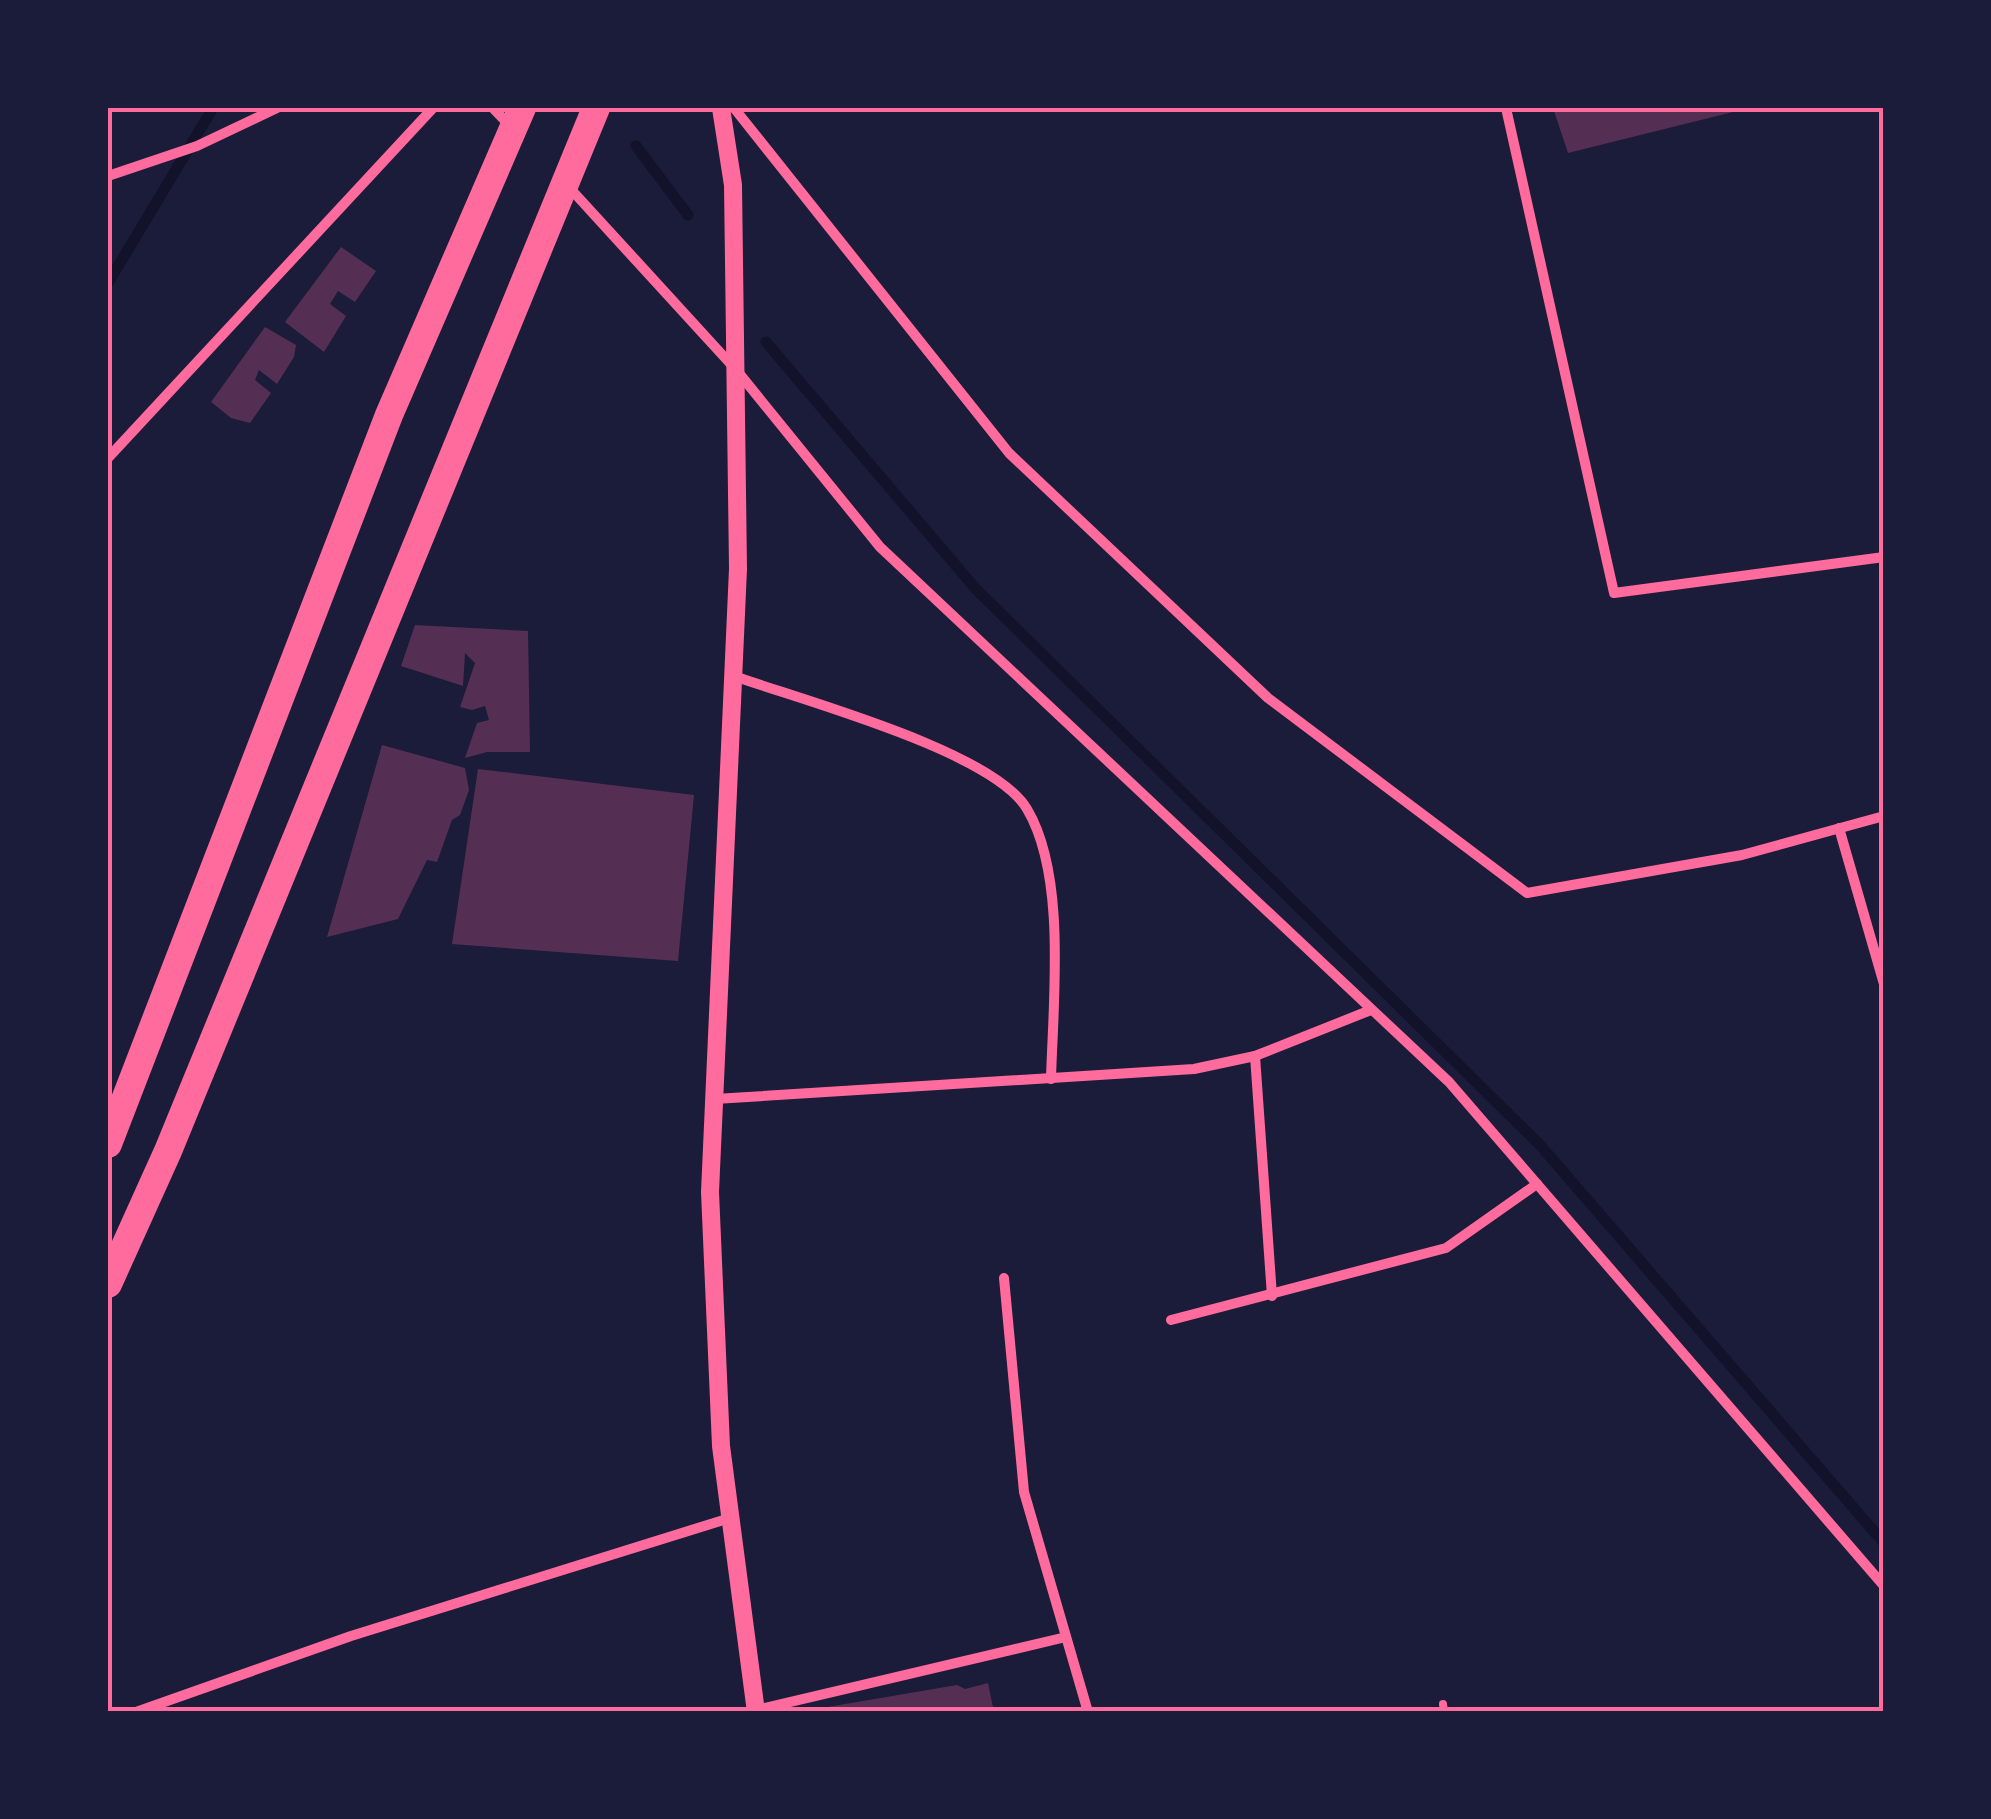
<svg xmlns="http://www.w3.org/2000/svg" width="1991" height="1819" viewBox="0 0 1991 1819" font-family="'Asap Condensed',sans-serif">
<rect width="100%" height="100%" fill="#1b1b3a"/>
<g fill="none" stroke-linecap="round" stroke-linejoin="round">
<g stroke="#12122b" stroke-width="11">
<path d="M 636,146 L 688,215"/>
<path d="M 108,283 L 213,108"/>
<path d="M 766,342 L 975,588 L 1540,1145 L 1884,1543"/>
</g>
</g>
<g fill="#542f53">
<path d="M 1553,108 L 1745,108 L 1745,109 L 1568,153 Z"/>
<path d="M 341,247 L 376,271 L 355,302 L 338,291 L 330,304 L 346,316 L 324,352 L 285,322 Z"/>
<path d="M 265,327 L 296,345 L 294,357 L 277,384 L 259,370 L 255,380 L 271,393 L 250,423 L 231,418 L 211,402 Z"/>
<path d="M 415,625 L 528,631 L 530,752 L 487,752 L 465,758 L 477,723 L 489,720 L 485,706 L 472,710 L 460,707 L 475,663 L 465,653 L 463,686 L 401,666 Z"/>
<path d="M 382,745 L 465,768 L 469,790 L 460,815 L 452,820 L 437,862 L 427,860 L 398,919 L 327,937 Z"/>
<path d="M 478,769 L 694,795 L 678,961 L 452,944 Z"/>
<path d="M 988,1683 L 994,1712 L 804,1711 L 957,1685 L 965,1689 Z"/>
</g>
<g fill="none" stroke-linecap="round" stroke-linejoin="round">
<path stroke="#ff6b9d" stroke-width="8" d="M 1443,1704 L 1444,1712"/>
<g stroke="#ff6b9d" stroke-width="10">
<path d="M 493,108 L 512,128"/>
<path d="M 734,108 L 1009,453 L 1268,698 L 1527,893 L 1742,855 L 1884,816"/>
<path d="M 1506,108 L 1614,593 L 1884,557"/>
<path d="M 108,176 L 197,146 L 277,108"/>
<path d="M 567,185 L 738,372 L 880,547 L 1449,1082 L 1884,1586"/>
<path d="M 108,458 L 433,108"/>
<path d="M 734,676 C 801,700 993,751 1027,809 C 1067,876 1053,1002 1051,1079"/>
<path d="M 1839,828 L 1884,984"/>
<path d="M 1255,1056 L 1272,1296"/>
<path d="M 715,1099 L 1194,1069 L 1255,1056 L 1371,1010"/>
<path d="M 1004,1278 L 1024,1492 L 1088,1712"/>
<path d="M 1171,1320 L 1446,1248 L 1537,1184"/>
<path d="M 756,1710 L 1066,1637"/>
<path d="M 136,1712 L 351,1636 L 730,1518"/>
</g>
<path stroke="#ff6b9d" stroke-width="18" d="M 721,108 L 733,185 L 738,569 L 710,1192 L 721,1446 L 756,1712"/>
<g stroke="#ff6b9d" stroke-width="28">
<path d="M 108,1144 L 389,415 L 522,108"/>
<path d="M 108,1284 L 168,1151 L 596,108"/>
</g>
</g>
<rect width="1991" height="1819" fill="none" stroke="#1b1b3a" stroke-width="220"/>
<rect x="110" y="110" width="1771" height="1599" fill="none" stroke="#ff6b9d" stroke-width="4"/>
</svg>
